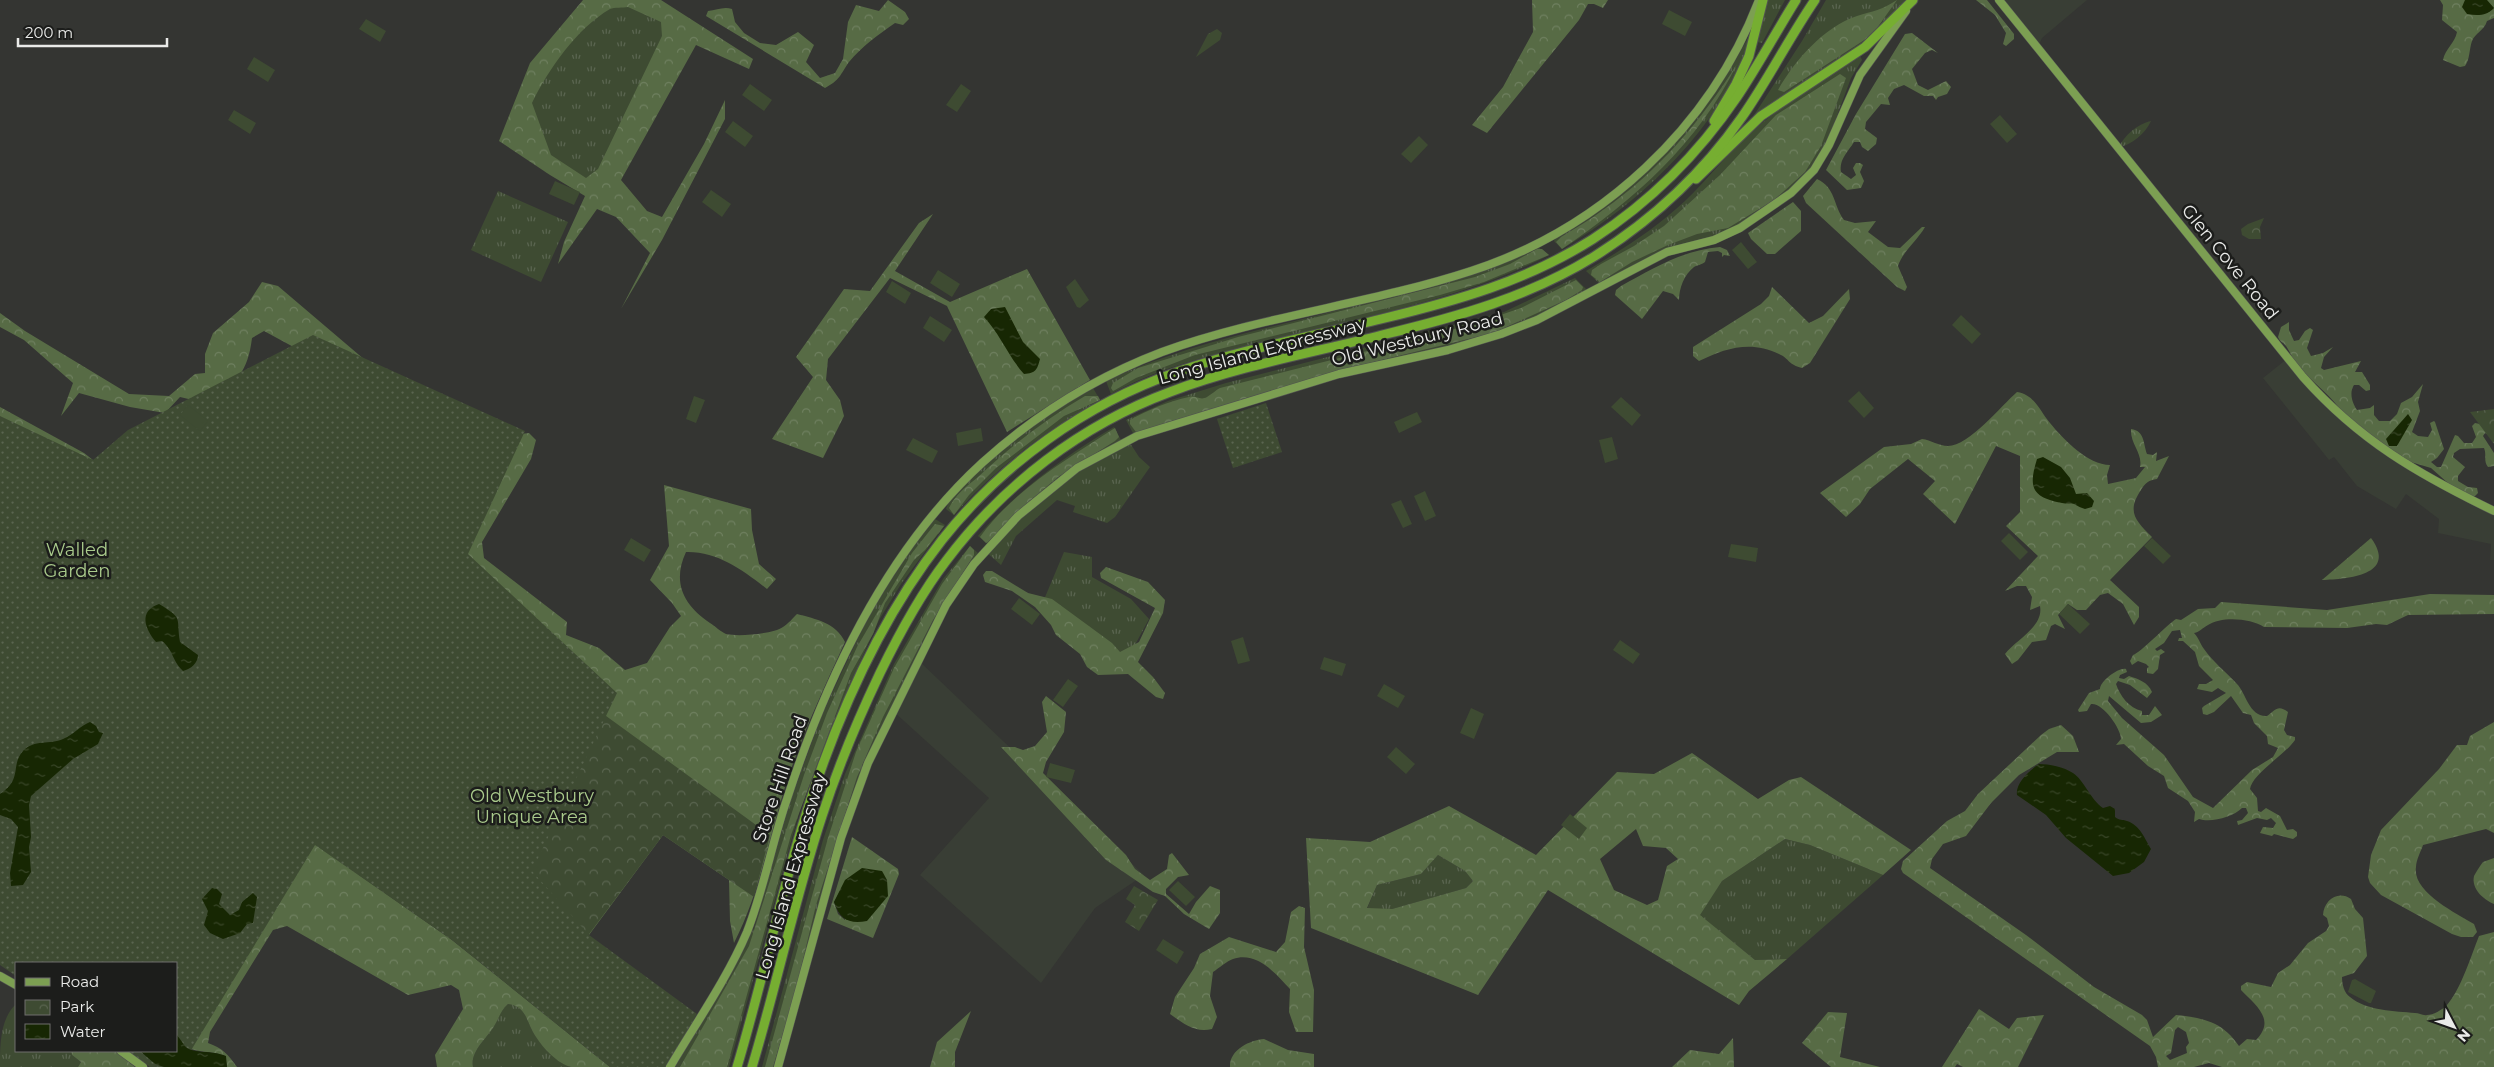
<svg xmlns="http://www.w3.org/2000/svg" width="2494" height="1067" viewBox="0 0 2494 1067" font-family="Montserrat,sans-serif">
<defs>
<pattern id="grass-tufts" width="24" height="20" patternUnits="userSpaceOnUse" patternTransform="scale(1.25)"><rect width="24" height="20" fill="#3e4b32"/><path d="M3 7l-1-3M5 7V3M7 7l1-3M15 17l-1-3M17 17v-4M19 17l1-3" fill="none" stroke="#5a6550"/></pattern>
<pattern id="forest-crowns" width="20" height="18" patternUnits="userSpaceOnUse" patternTransform="scale(1.25)"><rect width="20" height="18" fill="#576b45"/><path d="M2 6a3 3 0 1 1 6 0M12 15a3 3 0 1 1 6 0" fill="none" stroke="#6f8060"/></pattern>
<pattern id="park-crowns" width="20" height="18" patternUnits="userSpaceOnUse" patternTransform="scale(1.25)"><rect width="20" height="18" fill="#3e4b32"/><path d="M2 6a3 3 0 1 1 6 0M12 15a3 3 0 1 1 6 0" fill="none" stroke="#5a6550"/></pattern>
<pattern id="garden-dots" width="8" height="8" patternUnits="userSpaceOnUse" patternTransform="scale(1.25)"><rect width="8" height="8" fill="#3e4b32"/><path d="M2 2h.1M6 6h.1" fill="none" stroke="#5a6550" stroke-width="1.8" stroke-linecap="round"/></pattern>
<pattern id="water-ripples" width="26" height="14" patternUnits="userSpaceOnUse" patternTransform="scale(1.25)"><rect width="26" height="14" fill="#172703"/><path d="M2 4q2-2 4 0t4 0M15 11q2-2 4 0t4 0" fill="none" stroke="#394628"/></pattern>
</defs>
<rect width="100%" height="100%" fill="#343532"/>
<g fill="#393e35">
<path d="M 1999,0 L 2087,0 L 2042,38 L 2038,47 Z"/>
<path d="M 2288,358 L 2350,425 L 2475,502 L 2494,516 L 2494,560 L 2490,560 L 2491,544 L 2438,533 L 2439,519 L 2406,494 L 2396,509 L 2357,486 L 2334,457 L 2329,460 L 2263,378 Z"/>
<path d="M 918,660 L 1144,875 L 1095,908 L 1041,983 L 920,875 L 989,798 L 893,711 Z"/>
</g>
<g fill="url(#grass-tufts)">
<path d="M 627,0 L 673,26 L 593,183 L 519,143 L 525,97 L 586,18 Z"/>
<path d="M 1766,0 L 1785,0 L 1762,43 L 1757,42 Z"/>
<path d="M 1826,0 L 1905,0 L 1879,31 L 1859,48 L 1751,120 L 1802,41 Z"/>
<path d="M 1217,29 L 1222,33 L 1220,40 L 1196,57 L 1208,34 Z"/>
<path d="M 1748,38 L 1751,39 C 1720,128 1642,202 1562,249 L 1554,241 L 1556,238 C 1643,184 1698,128 1748,38 Z"/>
<path d="M 1860,56 L 1862,60 L 1851,78 L 1825,148 L 1803,179 L 1775,202 L 1732,230 L 1650,256 L 1600,284 L 1586,271 C 1622,250 1655,229 1685,201 C 1707,180 1726,155 1748,135 C 1782,104 1822,81 1860,56 Z"/>
<path d="M 2151,121 C 2145,134 2132,144 2118,148 C 2125,135 2137,124 2151,121 Z"/>
<path d="M 498,191 L 568,222 L 541,282 L 471,250 Z"/>
<path d="M 1538,247 L 1549,255 C 1459,301 1356,318 1258,343 C 1208,356 1158,368 1111,394 L 1106,381 C 1190,342 1273,328 1361,304 C 1420,287 1479,266 1538,247 Z"/>
<path d="M 1575,278 L 1587,290 L 1531,320 L 1450,348 L 1400,359 L 1134,435 L 1126,420 L 1168,401 L 1226,383 L 1504,312 Z"/>
<path d="M 1093,388 L 1100,400 C 1045,431 996,468 954,515 L 946,509 L 949,501 C 991,456 1039,417 1093,388 Z"/>
<path d="M 1114,427 L 1121,440 L 1091,456 L 1054,482 L 988,544 L 978,536 C 1018,490 1062,458 1114,427 Z"/>
<path d="M 1128,440 L 1139,457 L 1150,467 L 1115,517 L 1107,523 L 1073,512 L 1075,506 L 1057,500 L 1016,536 L 1001,565 L 985,551 L 1048,490 Z"/>
<path d="M 935,519 L 945,525 L 901,584 L 879,620 L 841,704 L 800,809 L 729,1067 L 675,1067 L 754,928 L 790,802 L 821,717 L 840,676 L 867,619 L 902,561 Z"/>
<path d="M 970,546 L 979,554 L 943,603 L 854,791 L 836,845 L 775,1067 L 762,1067 L 823,840 L 845,774 L 894,664 L 943,579 Z"/>
<path d="M 1064,552 L 1092,557 L 1092,577 L 1131,599 L 1149,619 L 1130,654 L 1107,660 L 1043,602 Z"/>
<path d="M 1785,839 L 1810,845 L 1883,875 L 1787,959 L 1755,960 L 1699,915 L 1722,881 Z"/>
<path d="M 1438,855 L 1465,871 L 1473,881 L 1466,888 L 1392,909 L 1367,909 L 1377,885 L 1421,874 Z"/>
<path d="M 16,1004 L 16,1051 L 71,1051 L 72,1055 L 81,1062 L 78,1067 L 0,1067 C 0,1045 0,1019 16,1004 Z"/>
<path d="M 508,1004 C 529,1007 526,1025 537,1038 C 546,1051 557,1060 570,1067 L 473,1067 C 470,1052 486,1039 493,1028 C 498,1019 500,1011 508,1004 Z"/>
</g>
<g fill="url(#forest-crowns)" fill-rule="evenodd">
<path d="M 583,0 L 661,0 L 753,59 L 749,69 L 696,45 L 621,180 L 647,211 L 662,217 L 704,144 L 725,100 L 725,119 L 662,240 L 621,309 L 650,253 L 616,217 L 597,209 L 558,264 L 564,242 L 585,196 L 550,175 L 499,141 L 530,63 ZM 628,7 L 661,22 L 662,36 L 598,169 L 586,178 L 551,155 L 532,103 C 548,70 577,28 610,9 C 614,7 623,8 628,7 Z"/>
<path d="M 888,0 L 905,12 L 909,19 L 903,25 L 895,23 C 879,34 861,47 849,62 C 840,75 840,80 825,88 L 706,16 L 708,11 C 717,10 724,6 732,9 L 735,22 L 744,33 L 760,43 L 776,45 L 798,32 L 814,45 L 806,62 L 820,78 L 835,73 L 843,59 L 848,22 L 856,5 L 879,11 Z"/>
<path d="M 1532,0 L 1608,0 L 1603,8 L 1594,4 L 1588,4 L 1579,20 L 1487,133 L 1472,125 L 1503,87 L 1533,32 Z"/>
<path d="M 1897,0 L 1872,35 L 1784,92 L 1778,90 C 1795,60 1824,27 1857,16 C 1873,11 1882,10 1897,0 Z"/>
<path d="M 1976,0 L 1987,0 L 2014,34 L 2014,39 L 2006,46 L 2003,44 L 2006,33 L 1995,15 Z"/>
<path d="M 2440,0 L 2494,0 L 2494,18 L 2487,21 C 2484,31 2475,33 2472,41 C 2469,50 2470,59 2465,66 L 2460,67 L 2443,60 C 2445,49 2455,43 2457,32 L 2442,20 L 2443,5 Z"/>
<path d="M 1912,33 L 1938,53 L 1932,50 L 1925,53 L 1912,69 L 1918,85 L 1928,90 L 1946,81 L 1951,87 L 1947,94 L 1938,97 L 1936,100 L 1933,96 L 1924,96 L 1904,85 L 1894,89 L 1888,98 L 1890,105 L 1881,104 L 1866,122 L 1865,129 L 1877,138 L 1876,144 L 1868,151 L 1862,147 L 1860,142 L 1854,142 C 1848,152 1839,159 1841,172 L 1851,179 L 1856,175 L 1853,168 L 1856,163 L 1860,163 L 1863,165 L 1860,172 L 1864,181 L 1861,188 L 1847,190 L 1826,170 L 1856,114 L 1905,34 Z"/>
<path d="M 1737,64 C 1699,143 1634,200 1562,249 L 1556,242 L 1561,237 C 1575,228 1590,220 1603,210 C 1658,172 1702,120 1737,64 Z"/>
<path d="M 1840,74 L 1846,78 L 1821,146 L 1805,172 L 1774,200 L 1728,228 L 1697,234 L 1668,245 L 1632,262 L 1600,282 L 1591,275 L 1592,270 L 1601,264 L 1634,246 L 1664,226 L 1720,175 L 1776,115 Z"/>
<path d="M 1817,179 C 1836,188 1833,205 1844,220 L 1855,223 L 1876,221 L 1868,232 L 1888,247 L 1900,248 L 1922,227 L 1925,227 C 1917,241 1903,251 1898,266 L 1907,287 L 1905,291 L 1897,287 L 1806,203 L 1803,196 Z"/>
<path d="M 1793,202 L 1801,211 L 1801,231 L 1775,254 L 1767,254 L 1751,239 L 1748,233 Z"/>
<path d="M 933,214 L 895,271 L 950,302 L 1027,269 L 1090,380 L 1007,432 L 947,306 L 890,278 L 828,359 L 826,380 L 840,400 L 844,416 L 823,458 L 772,439 L 813,377 L 796,357 L 844,289 L 870,291 L 919,223 Z"/>
<path d="M 1720,247 L 1727,250 L 1730,256 L 1724,255 L 1722,257 L 1722,253 L 1718,251 L 1708,252 L 1705,262 C 1701,265 1698,265 1694,267 C 1684,275 1679,288 1679,300 L 1673,294 L 1663,291 L 1642,319 L 1615,295 L 1616,290 L 1621,286 C 1652,269 1683,250 1720,247 Z"/>
<path d="M 1537,249 L 1542,249 L 1549,255 L 1484,282 L 1440,295 L 1195,355 L 1136,378 L 1115,390 L 1113,391 L 1111,388 L 1113,383 L 1138,368 L 1238,337 L 1475,277 L 1510,264 Z"/>
<path d="M 1576,280 L 1583,287 L 1582,290 L 1566,300 L 1493,333 L 1332,372 L 1142,431 L 1136,432 L 1130,424 L 1130,420 C 1148,410 1169,401 1189,397 C 1196,395 1200,401 1207,397 C 1212,394 1216,390 1220,388 L 1474,324 L 1521,308 Z"/>
<path d="M 262,282 L 278,286 L 372,366 L 312,357 L 264,331 L 252,338 C 248,372 236,381 214,405 L 180,397 L 165,413 L 130,407 L 79,393 L 61,416 L 73,383 L 24,340 L 0,327 L 0,313 L 25,331 L 129,394 L 169,396 L 195,374 L 205,373 L 205,354 L 213,333 L 249,302 Z"/>
<path d="M 1772,287 L 1809,323 L 1823,316 L 1849,289 L 1850,299 L 1810,363 L 1802,368 C 1787,364 1790,359 1779,354 C 1751,340 1725,348 1699,361 L 1693,356 L 1693,347 L 1761,304 L 1769,296 Z"/>
<path d="M 2289,322 L 2289,330 L 2294,341 L 2299,340 L 2305,331 L 2310,328 L 2313,330 L 2307,348 L 2311,356 L 2323,353 L 2333,347 L 2324,357 L 2321,368 L 2324,370 L 2361,361 L 2355,372 L 2362,372 L 2370,385 L 2370,390 L 2366,391 L 2359,385 L 2354,385 C 2349,392 2352,403 2357,410 L 2370,408 L 2374,405 L 2374,415 L 2379,421 L 2390,421 L 2397,414 L 2401,403 L 2412,397 L 2423,384 L 2418,402 L 2420,411 L 2412,432 L 2418,436 L 2428,437 L 2432,430 L 2430,423 L 2434,421 L 2435,422 L 2444,449 L 2437,458 L 2431,462 L 2437,467 L 2441,467 L 2455,435 L 2458,436 L 2464,443 L 2472,443 L 2476,437 L 2472,426 L 2475,423 L 2480,424 L 2491,436 L 2485,433 L 2483,436 L 2494,453 L 2494,466 L 2488,467 C 2483,461 2487,455 2484,448 L 2460,449 L 2454,453 L 2453,457 L 2465,467 L 2458,476 L 2458,481 L 2468,487 L 2477,488 L 2478,493 L 2475,496 L 2471,496 L 2449,484 L 2431,468 L 2397,458 L 2343,414 C 2333,397 2314,383 2300,369 C 2293,362 2291,353 2286,346 C 2283,342 2280,342 2278,337 L 2281,327 Z"/>
<path d="M 2017,392 C 2035,395 2039,410 2050,423 C 2063,439 2088,465 2110,465 L 2107,475 L 2108,484 L 2136,478 L 2145,467 L 2140,467 C 2143,453 2130,444 2131,429 C 2145,431 2143,443 2147,454 L 2153,455 L 2157,452 L 2156,461 L 2169,456 L 2157,479 C 2149,480 2145,483 2141,490 C 2126,512 2136,521 2152,537 L 2110,580 L 2139,607 L 2139,617 L 2134,625 L 2123,604 L 2108,593 L 2100,595 L 2086,610 L 2077,610 L 2068,604 L 2058,615 L 2065,629 L 2055,624 L 2051,626 L 2046,640 L 2032,642 L 2018,660 L 2012,664 L 2005,654 C 2015,640 2044,627 2040,606 L 2030,610 L 2032,597 L 2026,586 L 2017,586 L 2005,591 L 2038,556 L 2006,526 L 2020,512 L 2020,456 L 1996,446 L 1955,524 L 1923,494 L 1935,481 L 1908,459 L 1870,489 L 1860,504 L 1846,517 L 1820,493 L 1884,447 L 1911,444 L 1922,439 C 1931,440 1939,446 1948,446 C 1969,446 2001,406 2017,392 Z"/>
<path d="M 1085,396 L 1098,396 L 1100,400 L 1064,416 L 996,468 L 969,495 L 954,515 L 949,508 C 955,495 967,486 978,477 C 1011,446 1046,419 1085,396 Z"/>
<path d="M 0,407 L 84,453 L 93,460 L 0,437 Z"/>
<path d="M 1115,428 L 1119,437 L 1115,441 L 1058,477 L 1020,509 L 988,542 L 986,543 L 980,537 C 1014,490 1067,459 1115,428 Z"/>
<path d="M 529,433 L 536,440 L 531,459 L 482,542 L 484,558 L 567,622 L 566,635 L 599,648 L 625,670 L 647,663 L 670,627 L 681,616 L 672,603 L 650,580 L 669,546 L 664,485 L 751,509 L 752,530 L 759,564 L 776,579 L 767,589 C 743,570 717,551 686,552 C 672,582 683,605 710,623 C 715,626 721,632 726,634 C 738,637 773,634 783,627 C 788,624 793,618 797,614 C 816,619 836,623 845,642 C 823,690 801,737 785,787 C 769,839 759,894 734,943 L 730,921 L 729,880 L 663,835 L 589,935 L 419,614 L 513,435 Z"/>
<path d="M 935,524 L 944,526 L 925,550 L 914,560 L 885,603 L 873,634 L 851,673 L 791,835 L 727,1067 L 680,1067 L 749,946 L 804,775 L 827,713 L 857,647 L 912,553 Z"/>
<path d="M 2371,538 C 2398,575 2348,579 2322,580 Z"/>
<path d="M 970,546 L 974,550 L 974,555 L 933,620 L 883,717 L 857,777 L 816,905 L 796,989 L 773,1067 L 765,1067 L 828,838 L 856,752 L 894,668 L 942,584 Z"/>
<path d="M 1106,567 L 1148,582 L 1165,600 L 1163,613 L 1138,662 L 1153,677 L 1165,693 L 1163,699 L 1156,697 L 1128,674 L 1098,675 L 1087,667 L 1080,654 L 1056,635 L 1051,625 L 1035,607 L 1012,591 L 985,582 L 983,575 L 986,571 L 992,571 L 1028,593 L 1052,599 L 1112,643 L 1120,652 L 1139,642 L 1155,608 L 1101,578 L 1100,573 Z"/>
<path d="M 2430,594 L 2494,595 L 2494,614 L 2408,615 L 2387,625 L 2376,624 L 2347,628 L 2264,627 C 2251,618 2221,616 2208,625 C 2202,628 2200,632 2194,633 C 2199,638 2200,644 2204,649 C 2213,662 2226,672 2237,684 C 2246,693 2249,717 2267,716 C 2275,710 2278,704 2288,712 L 2284,730 L 2287,735 L 2295,737 L 2295,740 C 2286,754 2252,774 2250,789 L 2257,798 L 2258,811 L 2261,812 L 2266,808 L 2280,816 L 2287,830 L 2293,829 L 2297,832 L 2297,836 L 2293,839 L 2274,834 L 2272,836 L 2260,833 L 2263,827 L 2273,828 L 2276,823 L 2271,818 L 2267,820 L 2257,818 L 2238,825 L 2237,821 L 2242,820 L 2248,813 L 2246,808 L 2242,808 C 2233,817 2211,823 2199,819 L 2194,822 L 2195,812 L 2188,801 L 2168,788 L 2164,776 L 2148,766 L 2124,744 L 2116,745 L 2121,739 C 2121,728 2102,702 2091,704 L 2087,711 L 2079,712 L 2078,710 L 2089,693 L 2100,689 C 2100,681 2119,667 2126,669 L 2127,672 L 2120,675 L 2119,678 L 2124,679 L 2129,676 C 2138,679 2148,682 2152,692 L 2147,698 L 2130,685 L 2118,681 L 2116,684 C 2120,696 2129,708 2142,711 L 2142,715 L 2149,715 L 2155,706 L 2162,715 L 2151,722 L 2141,723 L 2109,696 L 2108,701 L 2122,718 L 2164,755 L 2193,797 L 2213,808 L 2252,770 L 2273,757 L 2278,748 L 2268,744 L 2267,736 L 2254,723 L 2251,715 L 2243,713 L 2231,696 L 2214,712 L 2207,715 L 2203,714 L 2202,708 L 2204,706 L 2226,693 L 2218,688 L 2212,692 L 2197,689 L 2199,684 L 2206,684 L 2213,680 L 2199,666 L 2195,652 L 2183,641 L 2178,641 L 2179,638 L 2182,638 L 2180,630 L 2172,631 L 2164,643 L 2155,649 L 2157,651 L 2161,649 L 2165,652 L 2160,655 L 2158,669 L 2153,674 L 2147,673 L 2147,668 L 2149,667 L 2146,664 L 2138,661 L 2132,665 L 2130,661 L 2133,655 C 2139,654 2168,624 2176,619 L 2181,620 L 2198,609 L 2215,608 L 2221,602 L 2327,610 Z"/>
<path d="M 1046,696 L 1066,712 L 1064,732 L 1046,762 L 1043,773 L 1126,855 L 1135,869 L 1150,880 L 1167,869 L 1169,855 L 1172,853 L 1189,875 L 1178,877 L 1166,889 L 1166,894 L 1189,914 L 1196,902 L 1210,886 L 1220,890 L 1220,913 L 1209,929 L 1184,914 L 1165,896 L 1153,892 L 1106,860 L 1001,747 L 1015,747 L 1023,750 L 1035,746 L 1047,732 L 1042,702 Z"/>
<path d="M 2494,722 L 2494,833 L 2486,829 L 2423,845 C 2421,851 2416,860 2416,867 C 2412,892 2456,913 2474,924 L 2477,932 L 2473,937 L 2461,937 L 2452,934 L 2381,895 L 2370,883 L 2368,877 L 2371,855 L 2381,830 L 2439,769 L 2457,745 L 2467,745 L 2470,736 Z"/>
<path d="M 2061,725 L 2073,736 L 2079,752 L 2057,752 L 2019,775 L 1991,803 L 1966,836 L 1943,844 L 1932,859 L 1930,868 L 2026,935 L 2094,987 L 2142,1015 L 2147,1020 L 2153,1037 L 2176,1015 C 2204,1018 2223,1022 2239,1046 L 2247,1039 L 2256,1040 C 2277,1019 2254,1004 2241,990 L 2241,986 L 2247,982 L 2271,987 L 2278,973 L 2290,965 L 2308,943 L 2326,931 L 2329,926 L 2327,918 L 2323,915 C 2324,900 2338,890 2351,899 L 2355,909 L 2363,918 L 2367,956 L 2354,973 L 2342,977 C 2342,984 2344,993 2350,997 C 2367,1011 2395,1011 2415,1013 C 2419,1013 2423,1016 2427,1015 C 2433,1015 2442,1010 2447,1005 C 2461,989 2471,956 2479,936 L 2494,932 L 2494,1067 L 2222,1067 L 2209,1063 L 2194,1067 L 2158,1067 L 2156,1057 L 2150,1046 L 1903,873 L 1901,869 L 1903,861 L 1947,821 L 1965,811 L 1978,794 L 2041,735 L 2049,729 ZM 2178,1027 L 2186,1032 L 2189,1043 L 2186,1047 L 2187,1053 L 2170,1060 L 2166,1056 L 2171,1053 L 2175,1030 Z"/>
<path d="M 1692,753 L 1758,799 L 1789,780 L 1801,777 L 1911,850 L 1883,875 L 1810,845 L 1785,839 L 1722,881 L 1700,915 L 1755,960 L 1787,959 L 1749,991 L 1739,1005 L 1548,890 L 1478,995 L 1311,928 L 1306,838 L 1370,842 L 1449,806 L 1536,855 L 1617,772 L 1654,774 ZM 1636,829 L 1643,846 L 1666,848 L 1678,859 L 1667,866 L 1658,900 L 1647,905 L 1614,890 L 1600,859 ZM 1438,855 L 1465,871 L 1473,881 L 1466,888 L 1392,909 L 1367,908 L 1377,885 L 1421,874 Z"/>
<path d="M 318,837 L 359,875 L 452,940 L 610,1067 C 598,1067 583,1067 571,1067 C 558,1064 543,1048 536,1037 C 526,1023 528,1007 508,1004 C 500,1011 499,1019 493,1028 C 486,1039 470,1052 473,1067 L 437,1067 L 435,1055 L 463,1009 L 459,990 L 451,985 L 408,995 L 287,926 L 273,930 L 210,1032 L 208,1043 C 222,1048 228,1054 237,1067 L 227,1067 L 225,1056 C 212,1050 197,1054 185,1046 L 176,963 L 165,963 Z"/>
<path d="M 852,837 L 898,869 L 899,874 L 873,938 L 827,919 ZM 846,880 L 845,920 L 838,914 L 834,902 Z"/>
<path d="M 2494,858 L 2494,904 C 2484,900 2471,889 2474,876 C 2476,872 2480,866 2483,862 Z"/>
<path d="M 1299,906 L 1305,908 L 1304,947 L 1314,990 L 1313,1032 L 1296,1032 L 1289,1012 L 1290,989 C 1276,974 1257,951 1233,959 C 1227,961 1219,968 1213,972 L 1210,996 L 1217,1017 L 1212,1029 C 1195,1033 1184,1024 1170,1014 L 1175,997 L 1194,968 L 1200,954 L 1229,937 L 1276,952 L 1285,942 L 1291,912 Z"/>
<path d="M 1979,1009 L 2009,1029 L 2017,1018 L 2044,1015 L 2018,1067 L 1963,1067 L 1957,1064 L 1955,1067 L 1942,1067 Z"/>
<path d="M 971,1011 L 955,1052 L 955,1067 L 930,1067 L 937,1042 Z"/>
<path d="M 1828,1012 L 1847,1013 L 1840,1057 L 1880,1067 L 1831,1067 L 1802,1043 Z"/>
<path d="M 1733,1038 L 1734,1067 L 1672,1067 L 1690,1050 L 1719,1054 Z"/>
<path d="M 1264,1039 L 1288,1050 L 1314,1054 L 1314,1067 L 1230,1067 C 1229,1050 1250,1040 1264,1039 Z"/>
<path d="M 71,1051 L 115,1051 L 135,1067 L 78,1067 L 81,1062 L 72,1055 Z"/>
</g>
<g fill="url(#park-crowns)">
<path d="M 2264,218 L 2260,227 L 2261,239 L 2249,239 L 2242,235 L 2241,229 L 2248,224 Z"/>
<path d="M 2494,409 L 2494,444 L 2470,412 Z"/>
<path d="M 467,615 L 770,835 L 754,897 L 663,835 L 560,973 L 350,818 Z"/>
<path d="M 1134,886 L 1158,900 L 1139,931 L 1125,922 L 1135,905 L 1126,899 Z"/>
</g>
<g fill="url(#garden-dots)">
<path d="M 313,335 L 525,431 L 468,554 L 617,693 L 532,871 L 589,935 L 697,1014 L 667,1067 L 610,1067 L 452,940 L 315,845 L 181,1067 L 150,1067 L 126,1051 L 176,1051 L 176,963 L 16,963 L 16,976 L 0,965 L 0,416 L 93,460 L 128,430 Z"/>
<path d="M 1266,403 L 1282,452 L 1233,468 L 1217,419 Z"/>
</g>
<g fill="#3e4b32">
<path d="M 1669,10 L 1692,22 L 1685,36 L 1662,24 Z"/>
<path d="M 366,19 L 386,31 L 380,42 L 359,29 Z"/>
<path d="M 254,57 L 275,70 L 268,82 L 247,69 Z"/>
<path d="M 750,84 L 772,100 L 764,111 L 742,95 Z"/>
<path d="M 961,84 L 971,91 L 957,112 L 946,105 Z"/>
<path d="M 234,110 L 256,123 L 250,134 L 228,120 Z"/>
<path d="M 2000,115 L 2017,134 L 2007,143 L 1990,124 Z"/>
<path d="M 733,121 L 753,136 L 745,147 L 725,132 Z"/>
<path d="M 1419,136 L 1428,145 L 1411,163 L 1401,154 Z"/>
<path d="M 555,181 L 580,192 L 574,205 L 549,194 Z"/>
<path d="M 711,190 L 731,204 L 722,217 L 702,202 Z"/>
<path d="M 1741,242 L 1757,262 L 1748,269 L 1732,250 Z"/>
<path d="M 938,270 L 960,284 L 952,297 L 930,283 Z"/>
<path d="M 1075,279 L 1089,300 L 1080,308 L 1077,307 L 1066,287 Z"/>
<path d="M 892,281 L 911,293 L 905,304 L 886,292 Z"/>
<path d="M 1961,315 L 1981,334 L 1972,344 L 1952,325 Z"/>
<path d="M 930,316 L 952,330 L 944,342 L 923,328 Z"/>
<path d="M 1859,391 L 1874,408 L 1864,418 L 1848,401 Z"/>
<path d="M 694,396 L 705,400 L 696,423 L 686,419 Z"/>
<path d="M 1621,397 L 1641,415 L 1632,426 L 1611,407 Z"/>
<path d="M 188,405 L 208,421 L 200,431 L 180,415 Z"/>
<path d="M 1417,412 L 1422,422 L 1399,433 L 1394,422 Z"/>
<path d="M 981,428 L 983,441 L 958,446 L 956,433 Z"/>
<path d="M 1612,437 L 1618,459 L 1605,463 L 1599,440 Z"/>
<path d="M 913,438 L 938,451 L 932,463 L 906,450 Z"/>
<path d="M 1425,491 L 1436,516 L 1425,521 L 1414,496 Z"/>
<path d="M 1401,500 L 1412,524 L 1403,528 L 1391,504 Z"/>
<path d="M 2009,533 L 2028,552 L 2020,560 L 2001,541 Z"/>
<path d="M 631,538 L 651,550 L 644,562 L 624,550 Z"/>
<path d="M 2152,538 L 2171,556 L 2163,564 L 2144,546 Z"/>
<path d="M 1731,544 L 1758,548 L 1756,562 L 1728,557 Z"/>
<path d="M 1019,598 L 1040,614 L 1032,625 L 1011,609 Z"/>
<path d="M 2068,604 L 2090,624 L 2080,634 L 2059,614 Z"/>
<path d="M 1243,637 L 1250,661 L 1238,664 L 1231,641 Z"/>
<path d="M 1620,640 L 1640,654 L 1633,664 L 1613,650 Z"/>
<path d="M 1324,657 L 1346,664 L 1342,676 L 1320,669 Z"/>
<path d="M 1068,679 L 1078,686 L 1063,707 L 1053,700 Z"/>
<path d="M 1384,684 L 1405,696 L 1398,708 L 1377,696 Z"/>
<path d="M 1471,708 L 1484,714 L 1474,739 L 1460,733 Z"/>
<path d="M 1396,747 L 1415,764 L 1406,774 L 1387,757 Z"/>
<path d="M 1050,763 L 1075,770 L 1071,783 L 1046,777 Z"/>
<path d="M 1570,814 L 1587,828 L 1579,839 L 1561,825 Z"/>
<path d="M 1178,881 L 1195,897 L 1186,906 L 1169,890 Z"/>
<path d="M 1163,939 L 1184,952 L 1177,964 L 1156,950 Z"/>
<path d="M 2355,979 L 2376,991 L 2371,1003 L 2369,1003 L 2348,992 L 2352,980 Z"/>
</g>
<g fill="url(#water-ripples)">
<path d="M 2465,0 L 2487,0 L 2494,8 C 2487,16 2477,16 2467,14 L 2462,7 Z"/>
<path d="M 1005,307 L 1023,342 L 1040,359 C 1037,370 1036,373 1024,374 C 1008,356 1000,334 984,317 L 991,309 Z"/>
<path d="M 2408,414 L 2412,420 L 2397,446 L 2389,446 L 2386,439 Z"/>
<path d="M 2043,457 L 2061,467 L 2070,478 L 2076,494 L 2087,493 L 2094,501 L 2092,507 L 2085,509 C 2081,508 2078,506 2074,504 C 2071,503 2066,504 2062,503 C 2032,497 2028,488 2037,459 Z"/>
<path d="M 159,604 C 184,619 176,617 180,642 L 198,655 C 198,663 191,669 183,671 C 171,659 174,651 162,641 L 156,642 C 145,629 138,611 159,604 Z"/>
<path d="M 90,722 L 96,726 L 99,732 L 103,733 L 98,744 L 73,759 L 31,796 L 29,805 L 31,837 L 29,847 L 31,872 L 23,885 L 11,886 L 10,873 L 18,827 L 11,819 L 0,815 L 0,794 C 23,779 10,766 23,751 C 34,739 50,745 63,739 C 73,735 80,726 90,722 Z"/>
<path d="M 2039,764 C 2049,764 2064,767 2073,773 C 2084,780 2090,799 2103,808 L 2110,806 L 2115,809 L 2115,817 C 2120,821 2122,819 2127,821 C 2140,825 2145,839 2151,849 L 2144,862 L 2129,873 L 2113,876 L 2066,838 L 2046,815 L 2017,795 C 2015,783 2030,770 2039,764 Z"/>
<path d="M 862,868 L 882,871 L 887,880 L 888,896 L 867,921 C 849,924 840,920 834,902 L 845,880 Z"/>
<path d="M 212,888 L 217,889 L 222,894 L 219,904 L 230,915 L 239,910 L 242,902 L 253,893 L 257,897 L 253,923 L 247,924 L 240,933 L 223,939 L 210,933 L 204,925 L 208,911 L 202,899 Z"/>
<path d="M 176,1034 C 180,1038 182,1043 186,1047 C 194,1054 212,1050 226,1056 L 227,1067 L 164,1067 L 155,1064 L 140,1051 L 176,1051 Z"/>
</g>
<g fill="none" stroke-linecap="round" stroke-linejoin="round">
<g stroke="#515350" stroke-width="9">
<g id="major">
<path d="M 1999,0 L 2303,377 C 2360,441 2418,474 2494,511"/>
<path d="M 0,976 L 16,985"/>
<path d="M 121,1051 L 143,1067"/>
<path d="M 670,1067 C 696,1023 727,979 747,932 C 764,889 772,842 787,799 C 827,676 886,551 982,463 C 1035,415 1096,377 1162,352 C 1262,316 1370,304 1471,271 C 1601,229 1710,128 1759,0"/>
<path d="M 778,1067 L 841,838 L 868,763 L 946,605 L 974,564 L 1018,516 L 1077,468 L 1137,436 L 1339,374 L 1448,350 L 1501,334 L 1537,320 L 1667,252 L 1714,240 L 1740,228 L 1791,193 L 1814,170 L 1829,145 L 1860,75 L 1906,11"/>
</g>
</g>
<g stroke="#515350" stroke-width="11">
<g id="highway">
<path d="M 1714,121 L 1736,84 L 1749,56 L 1763,0"/>
<path d="M 1696,179 L 1761,116 L 1865,47 L 1913,0"/>
<path d="M 737,1067 C 759,994 775,920 796,847 C 827,740 872,629 942,540 C 1002,464 1085,404 1177,372 C 1243,349 1313,336 1381,319 C 1456,301 1527,281 1593,239 C 1650,202 1699,153 1737,97 C 1758,66 1776,32 1796,0"/>
<path d="M 752,1067 C 777,984 795,898 822,816 C 838,767 858,719 880,673 C 899,634 920,595 946,561 C 1003,485 1081,425 1170,392 C 1238,366 1312,353 1382,335 C 1457,317 1529,297 1595,256 C 1652,220 1703,173 1742,117 C 1768,80 1789,38 1815,0"/>
</g>
</g>
<use href="#major" stroke="#7c9f52" stroke-width="8"/>
<use href="#highway" stroke="#76ae31" stroke-width="9"/>
</g>
<g text-anchor="middle" dominant-baseline="central" stroke-width="5" stroke-linejoin="round" paint-order="stroke">
<g font-size="18" fill="#eaebe9" stroke="#1c1d1b">
<text transform="translate(2230 262) rotate(51)">Glen Cove Road</text>
<text transform="translate(1417 339) rotate(-14)">Old Westbury Road</text>
<text transform="translate(1262 351) rotate(-15)">Long Island Expressway</text>
<text transform="translate(780 779) rotate(-71)">Store Hill Road</text>
<text transform="translate(791 876) rotate(-74)">Long Island Expressway</text>
</g>
<g font-size="18" fill="#aacb8c" stroke="#1c1d1b">
<text x="77" y="550">Walled<tspan x="77" dy="21">Garden</tspan></text>
<text x="532" y="796">Old Westbury<tspan x="532" dy="21">Unique Area</tspan></text>
</g>
</g>
<rect x="15" y="962" width="162" height="90" fill="#1c1d1b" stroke="#6e6f6d"/>
<rect x="25" y="978" width="25" height="8" fill="#7c9f52" stroke="#6e6f6d"/>
<text x="60" y="987" font-size="15" fill="#eaebe9">Road</text>
<rect x="25" y="1000" width="25" height="15" fill="url(#park-crowns)" stroke="#6e6f6d"/>
<text x="60" y="1012" font-size="15" fill="#eaebe9">Park</text>
<rect x="25" y="1024" width="25" height="15" fill="url(#water-ripples)" stroke="#6e6f6d"/>
<text x="60" y="1037" font-size="15" fill="#eaebe9">Water</text>
<g transform="translate(2454 1027) rotate(131)" stroke="#1c1d1b" stroke-width="4" paint-order="stroke">
<path d="M0-4L9 19L0 12L-9 19Z" fill="#eaebe9"/>
<text y="-8" font-size="14" font-weight="bold" text-anchor="middle" fill="#eaebe9">N</text>
</g>
<path d="M18 38v8h149v-8" fill="none" stroke="#eaebe9" stroke-width="2.5"/>
<text x="25" y="38" font-size="15" fill="#eaebe9" stroke="#1c1d1b" stroke-width="4" paint-order="stroke">200 m</text>
</svg>
